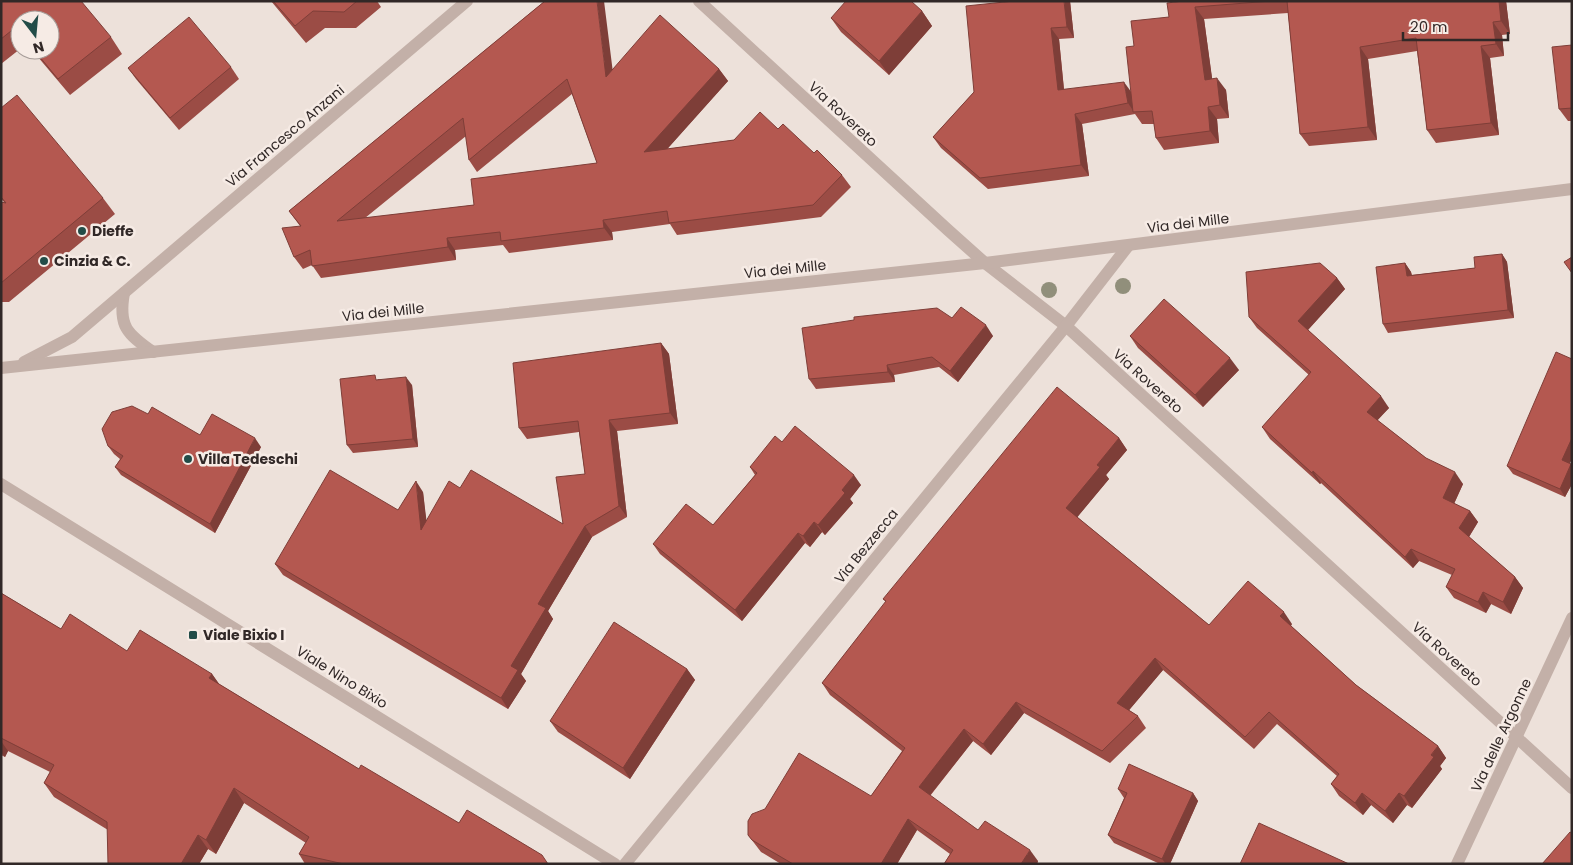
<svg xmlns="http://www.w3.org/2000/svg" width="1573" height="865" viewBox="0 0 1573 865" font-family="Poppins,sans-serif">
<rect width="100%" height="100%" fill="#ede1da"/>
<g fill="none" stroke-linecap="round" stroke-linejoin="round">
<g stroke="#c3b0a8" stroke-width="12">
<path d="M 699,1 L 948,230 L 985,263 L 1066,326 L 1572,788"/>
<path d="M 1,484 L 615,864"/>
<path d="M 625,864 L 1066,326 L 1128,246"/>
<path d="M 1457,864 L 1572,618"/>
</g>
<g stroke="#c3b0a8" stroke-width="12">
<path d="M 124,293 C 118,326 127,334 153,352"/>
<path d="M 24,362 L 72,337 L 467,1"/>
<path d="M 1,368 L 985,263 L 1572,189"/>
</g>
</g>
<g fill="#918f7b">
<circle cx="1123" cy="286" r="8"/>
<circle cx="1049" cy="290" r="8"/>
</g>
<g fill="#9b4c45" fill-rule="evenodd">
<path d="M 1,1 L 111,37 L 122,54 L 70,95 L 32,50 L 50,50 L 20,20 L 20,49 L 1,64 Z"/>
<path d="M 271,1 L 377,1 L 381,7 L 356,28 L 325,28 L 306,43 Z"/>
<path d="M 545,1 L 612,70 L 719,69 L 728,81 L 667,149 L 734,140 L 778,129 L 814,153 L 842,175 L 851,187 L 821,217 L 677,235 L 670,224 L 612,232 L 613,240 L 509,253 L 503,245 L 455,250 L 456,260 L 321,278 L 312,265 L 303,269 L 294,257 L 300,226 L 289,211 ZM 572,94 L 597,163 L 474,205 L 365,218 L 466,136 L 469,160 L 477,172 Z"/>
<path d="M 1070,1 L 1074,38 L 1059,39 L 1064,89 L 1131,92 L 1134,46 L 1169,17 L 1183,1 L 1506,1 L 1510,34 L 1502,35 L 1504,56 L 1490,58 L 1499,135 L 1436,143 L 1427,130 L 1417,51 L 1368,59 L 1377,140 L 1309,146 L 1300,134 L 1288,13 L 1204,19 L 1212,79 L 1226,90 L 1229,118 L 1217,119 L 1219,143 L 1164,150 L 1156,138 L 1154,124 L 1142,124 L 1135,114 L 1082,124 L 1089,176 L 988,189 L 941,148 L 933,137 L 974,92 Z"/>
<path d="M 922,11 L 932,26 L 889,75 L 841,32 L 831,18 Z"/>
<path d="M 1572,45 L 1572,121 L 1568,121 L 1559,109 Z"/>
<path d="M 231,67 L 239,79 L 179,130 L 136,79 L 128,68 Z"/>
<path d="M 1,108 L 103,198 L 115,214 L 9,302 L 1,302 L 1,202 L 4,202 L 1,199 Z"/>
<path d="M 1502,254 L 1507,262 L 1514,318 L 1388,333 L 1383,324 L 1405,263 L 1411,272 L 1412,275 L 1475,268 Z"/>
<path d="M 1337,278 L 1345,289 L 1308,330 L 1389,408 L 1377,420 L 1426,458 L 1463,484 L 1454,504 L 1470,511 L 1478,522 L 1469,537 L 1515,577 L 1523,588 L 1511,614 L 1491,604 L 1486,613 L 1454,598 L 1446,587 L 1452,575 L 1419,561 L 1413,568 L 1321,483 L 1320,484 L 1270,439 L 1262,427 L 1309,375 L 1257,328 L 1249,317 Z"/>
<path d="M 952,318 L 993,336 L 958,382 L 939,367 L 894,375 L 895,382 L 816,389 L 809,379 Z"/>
<path d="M 1130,336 L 1239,370 L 1203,407 L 1138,348 Z"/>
<path d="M 661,343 L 669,354 L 678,424 L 617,431 L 627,517 L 592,537 L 548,611 L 553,619 L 521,674 L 526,681 L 508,709 L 283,575 L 275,564 L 398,510 L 423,492 L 426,521 L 460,488 L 563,524 L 585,474 L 579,432 L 527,439 L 519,428 Z"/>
<path d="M 1572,359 L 1572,459 L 1569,464 L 1572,465 L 1572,484 L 1565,497 L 1513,474 L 1507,466 Z"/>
<path d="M 378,379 L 412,385 L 418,447 L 353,453 L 347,445 Z"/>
<path d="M 148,414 L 200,435 L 261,447 L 215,533 L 121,475 L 115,467 L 120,459 L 114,454 L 108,446 Z"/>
<path d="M 1119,438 L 1127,450 L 1106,475 L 1109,479 L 1077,517 L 1209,625 L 1292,624 L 1291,626 L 1356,685 L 1438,746 L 1446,758 L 1440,766 L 1442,769 L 1412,808 L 1407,805 L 1393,823 L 1371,805 L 1363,815 L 1339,796 L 1331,784 L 1337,776 L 1277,724 L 1254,749 L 1163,670 L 1129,710 L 1138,716 L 1146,728 L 1110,763 L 1024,713 L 991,755 L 973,741 L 930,796 L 978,830 L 1038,861 L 1037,864 L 944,864 L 950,854 L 917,830 L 897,864 L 781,864 L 761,852 L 748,835 L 871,796 L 902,751 L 830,695 L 822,683 L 886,602 L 883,599 Z"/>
<path d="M 782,442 L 861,485 L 850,499 L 853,503 L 825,535 L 822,532 L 810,547 L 805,543 L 742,621 L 660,554 L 653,544 L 713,525 L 755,475 L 750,467 Z"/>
<path d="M 1,593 L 61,629 L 127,651 L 212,674 L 219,684 L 359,769 L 459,823 L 548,864 L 305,864 L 299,854 L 306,843 L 244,803 L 216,854 L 208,849 L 199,864 L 108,864 L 108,830 L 54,797 L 44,783 L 50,772 L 8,751 L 5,757 L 1,755 Z"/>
<path d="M 687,669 L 695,680 L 630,779 L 558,732 L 550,721 Z"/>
<path d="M 1118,789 L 1193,793 L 1198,801 L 1170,864 L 1160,864 L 1114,843 L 1108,835 L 1124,798 Z"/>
</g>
<g fill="#7e3e38">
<path d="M 597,1 L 604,1 L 615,89 L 606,77 Z"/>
<path d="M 1064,1 L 1070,1 L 1074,38 L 1067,27 Z"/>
<path d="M 1499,1 L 1506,1 L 1510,34 L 1501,21 Z"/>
<path d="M 1195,7 L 1204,19 L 1214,92 L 1205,80 Z"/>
<path d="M 922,11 L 932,26 L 889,75 L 879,61 Z"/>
<path d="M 1493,22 L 1502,35 L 1504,56 L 1496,44 Z"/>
<path d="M 1051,28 L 1059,39 L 1065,101 L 1058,90 Z"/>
<path d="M 1481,46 L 1490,58 L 1499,135 L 1491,123 Z"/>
<path d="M 1360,47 L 1368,59 L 1377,140 L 1368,127 Z"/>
<path d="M 719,69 L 728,81 L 653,165 L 644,152 Z"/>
<path d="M 1217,78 L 1226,90 L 1229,118 L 1220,105 Z"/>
<path d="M 1124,82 L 1132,93 L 1134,112 L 1128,103 Z"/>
<path d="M 1208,107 L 1217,119 L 1219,143 L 1210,131 Z"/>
<path d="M 1075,114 L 1082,124 L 1089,176 L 1081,165 Z"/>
<path d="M 603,220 L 612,232 L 613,240 L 604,228 Z"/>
<path d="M 447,238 L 455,250 L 456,260 L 448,247 Z"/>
<path d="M 1502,254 L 1507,262 L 1514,318 L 1508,310 Z"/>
<path d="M 1405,263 L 1411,272 L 1413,284 L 1407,276 Z"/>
<path d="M 1337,278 L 1345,289 L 1306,332 L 1298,321 Z"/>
<path d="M 986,325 L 993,336 L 958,382 L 950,371 Z"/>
<path d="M 661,343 L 669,354 L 678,424 L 670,413 Z"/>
<path d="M 1230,358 L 1239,370 L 1203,407 L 1195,395 Z"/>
<path d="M 887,365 L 894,375 L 895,382 L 888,372 Z"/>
<path d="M 406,377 L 412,385 L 418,447 L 413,439 Z"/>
<path d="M 1381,396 L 1389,408 L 1375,423 L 1367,412 Z"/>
<path d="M 609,420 L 617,431 L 627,517 L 619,506 Z"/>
<path d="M 255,438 L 261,447 L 215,533 L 210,524 Z"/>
<path d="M 1119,438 L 1127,450 L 1106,475 L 1109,479 L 1075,520 L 1066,508 L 1097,465 Z"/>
<path d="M 1572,438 L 1572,459 L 1567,468 L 1562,460 Z"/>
<path d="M 1571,464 L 1572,484 L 1565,497 L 1560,489 Z"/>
<path d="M 1313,471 L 1321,483 L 1320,484 L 1312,473 Z"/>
<path d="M 1455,472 L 1463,484 L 1451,510 L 1443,498 Z"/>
<path d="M 854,475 L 861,485 L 850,499 L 853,503 L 825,535 L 818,525 L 842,490 Z"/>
<path d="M 416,481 L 423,492 L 429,541 L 421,530 Z"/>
<path d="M 1470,511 L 1478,522 L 1467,540 L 1459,528 Z"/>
<path d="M 814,522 L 822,532 L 810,547 L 803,536 Z"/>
<path d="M 585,526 L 592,537 L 548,611 L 553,619 L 521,674 L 526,681 L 508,709 L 501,698 L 511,666 L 538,604 Z"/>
<path d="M 798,533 L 805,543 L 742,621 L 735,610 Z"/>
<path d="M 1411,549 L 1419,561 L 1413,568 L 1405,557 Z"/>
<path d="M 1515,577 L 1523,588 L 1511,614 L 1503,602 Z"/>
<path d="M 1483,592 L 1491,604 L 1486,613 L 1478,602 Z"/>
<path d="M 1284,612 L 1292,624 L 1288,628 L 1280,616 Z"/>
<path d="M 1155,658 L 1163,670 L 1125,715 L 1117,703 Z"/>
<path d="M 687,669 L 695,680 L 630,779 L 623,768 Z"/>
<path d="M 212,674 L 222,688 L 209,678 Z"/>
<path d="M 1016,702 L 1024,713 L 991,755 L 983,744 Z"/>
<path d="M 964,729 L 973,741 L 927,799 L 919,787 Z"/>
<path d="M 1,741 L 8,751 L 5,757 L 1,752 Z"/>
<path d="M 1438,746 L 1446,758 L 1440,766 L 1442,769 L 1412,808 L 1404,796 Z"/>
<path d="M 234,788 L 244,803 L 216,854 L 206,840 Z"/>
<path d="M 1193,793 L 1198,801 L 1170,864 L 1166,864 L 1162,859 Z"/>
<path d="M 1362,793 L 1371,805 L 1363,815 L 1355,803 Z"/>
<path d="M 1399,793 L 1407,805 L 1393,823 L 1385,811 Z"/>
<path d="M 908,819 L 917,830 L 897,864 L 881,864 Z"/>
<path d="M 198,835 L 208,849 L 199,864 L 181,864 Z"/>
<path d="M 1030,850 L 1038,861 L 1037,864 L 1021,864 Z"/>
</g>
<g fill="#b45850" stroke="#7e3e38" fill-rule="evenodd">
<path d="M 1,1 L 81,1 L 111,37 L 58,79 L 34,50 L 50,50 L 50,20 L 20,20 L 20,33 L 16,27 L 1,39 Z"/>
<path d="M 273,1 L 357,1 L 344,12 L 313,11 L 295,26 Z"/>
<path d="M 545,1 L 597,1 L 606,77 L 660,15 L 719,69 L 644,152 L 734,140 L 760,112 L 778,129 L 783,124 L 814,153 L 817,150 L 842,175 L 813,205 L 669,223 L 667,211 L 603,220 L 604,228 L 501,241 L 500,232 L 447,238 L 448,247 L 312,266 L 310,250 L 294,257 L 282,228 L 301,226 L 289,211 ZM 567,79 L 597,163 L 471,179 L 474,205 L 337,221 L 463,118 L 469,160 Z"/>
<path d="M 846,1 L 911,1 L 922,11 L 879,61 L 831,18 Z"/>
<path d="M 1014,1 L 1064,1 L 1067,27 L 1051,28 L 1058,90 L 1124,82 L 1128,103 L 1075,114 L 1081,165 L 980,178 L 933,137 L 974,92 L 966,6 Z"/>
<path d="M 1183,1 L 1271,1 L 1195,7 L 1205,80 L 1217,78 L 1220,105 L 1208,107 L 1210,131 L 1156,138 L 1152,111 L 1133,112 L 1126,47 L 1134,46 L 1131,21 L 1169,17 L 1167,3 Z"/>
<path d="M 1287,1 L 1499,1 L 1501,21 L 1493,22 L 1496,44 L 1481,46 L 1491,123 L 1427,130 L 1416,38 L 1360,47 L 1368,127 L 1300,134 Z"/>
<path d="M 189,17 L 231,67 L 170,118 L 128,68 Z"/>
<path d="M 1572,45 L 1572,108 L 1559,109 L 1552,47 Z"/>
<path d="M 17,95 L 103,198 L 1,283 L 1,202 L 6,203 L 1,197 L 1,108 Z"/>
<path d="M 1502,254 L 1508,310 L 1383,324 L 1376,267 L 1405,263 L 1407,276 L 1475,268 L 1474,257 Z"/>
<path d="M 1572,257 L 1572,273 L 1564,262 Z"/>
<path d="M 1320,263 L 1337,278 L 1298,321 L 1381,396 L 1367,412 L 1426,458 L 1455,472 L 1443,498 L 1470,511 L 1459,528 L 1515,577 L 1503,602 L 1483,592 L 1478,602 L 1446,587 L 1455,569 L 1411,549 L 1405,557 L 1313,471 L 1312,473 L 1262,427 L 1311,372 L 1249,317 L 1246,272 Z"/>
<path d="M 1164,299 L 1230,358 L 1195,395 L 1130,336 Z"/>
<path d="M 961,307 L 986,325 L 950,371 L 932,357 L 887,365 L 888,372 L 809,379 L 802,328 L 854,320 L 854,317 L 937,308 L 952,318 Z"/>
<path d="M 661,343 L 670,413 L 609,420 L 619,506 L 585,526 L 538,604 L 546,608 L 511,666 L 518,670 L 501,698 L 275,564 L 330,470 L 398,510 L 416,481 L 421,530 L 449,481 L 460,488 L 471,470 L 563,524 L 556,477 L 585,474 L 578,421 L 519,428 L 513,363 Z"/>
<path d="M 1556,352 L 1572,359 L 1572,438 L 1562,460 L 1571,464 L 1560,489 L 1507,466 Z"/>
<path d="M 375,375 L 376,380 L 406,377 L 413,439 L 347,445 L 340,379 Z"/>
<path d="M 1057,387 L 1119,438 L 1097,465 L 1100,467 L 1066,508 L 1209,625 L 1248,581 L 1284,612 L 1280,616 L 1356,685 L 1438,746 L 1431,755 L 1434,757 L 1404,796 L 1399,793 L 1385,811 L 1362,793 L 1355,803 L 1331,784 L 1339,774 L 1269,712 L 1245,737 L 1155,658 L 1117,703 L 1138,716 L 1102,751 L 1016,702 L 983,744 L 964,729 L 919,787 L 978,830 L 985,821 L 1030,850 L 1021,864 L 944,864 L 953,850 L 908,819 L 881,864 L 793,864 L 752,840 L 748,835 L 748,821 L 752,814 L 765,809 L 799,753 L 871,796 L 905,748 L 822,683 L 886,601 L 883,599 Z"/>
<path d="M 132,406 L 148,414 L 152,407 L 200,435 L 212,414 L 255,438 L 210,524 L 115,467 L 123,456 L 108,446 L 102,429 L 112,412 Z"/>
<path d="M 795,426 L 854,475 L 842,490 L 845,493 L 818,525 L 814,522 L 803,536 L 798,533 L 735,610 L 653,544 L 686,504 L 713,525 L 757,473 L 750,467 L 775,436 L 782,442 Z"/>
<path d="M 1,593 L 61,629 L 70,614 L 127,651 L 140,630 L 212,674 L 209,678 L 359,769 L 361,765 L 459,823 L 467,810 L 542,855 L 548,864 L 344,864 L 299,854 L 309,837 L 234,788 L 206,840 L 198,835 L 181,864 L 108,864 L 107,822 L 44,783 L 54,765 L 1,738 Z"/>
<path d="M 614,622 L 687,669 L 623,768 L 550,721 Z"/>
<path d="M 1129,764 L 1193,793 L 1162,859 L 1108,835 L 1127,793 L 1118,789 Z"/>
<path d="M 1259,823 L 1349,864 L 1240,864 Z"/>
<path d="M 1570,832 L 1572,833 L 1572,864 L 1542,864 Z"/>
</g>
<g fill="#224c48" stroke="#f6ebe5" stroke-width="2">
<circle cx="82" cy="231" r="5"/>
<circle cx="44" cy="261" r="5"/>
<circle cx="188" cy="459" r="5"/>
<rect x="188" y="630" width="10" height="10" rx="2.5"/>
</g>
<g text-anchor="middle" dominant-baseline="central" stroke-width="5" stroke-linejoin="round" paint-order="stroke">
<g font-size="14" fill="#312827" stroke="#f6ebe5">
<text transform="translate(843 114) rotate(43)">Via Rovereto</text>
<text transform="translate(285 136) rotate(-40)">Via Francesco Anzani</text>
<text transform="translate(1188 223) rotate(-7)">Via dei Mille</text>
<text transform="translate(785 269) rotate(-6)">Via dei Mille</text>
<text transform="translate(383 312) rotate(-6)">Via dei Mille</text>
<text transform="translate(1148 381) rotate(42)">Via Rovereto</text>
<text transform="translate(866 546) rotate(-51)">Via Bezzecca</text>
<text transform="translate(1447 654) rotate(42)">Via Rovereto</text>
<text transform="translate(342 677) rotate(32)">Viale Nino Bixio</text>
<text transform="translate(1501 735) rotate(-65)">Via delle Argonne</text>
</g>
<g font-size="14" font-weight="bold" fill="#312827" stroke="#f6ebe5" text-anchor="start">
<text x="92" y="231">Dieffe</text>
<text x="54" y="261">Cinzia &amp; C.</text>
<text x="198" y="459">Villa Tedeschi</text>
<text x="203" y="635">Viale Bixio I</text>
</g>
</g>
<rect width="1573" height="865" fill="none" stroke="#312827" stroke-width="5"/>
<g transform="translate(35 35) rotate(164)"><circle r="24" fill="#f6ebe5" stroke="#a79d99"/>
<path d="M0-4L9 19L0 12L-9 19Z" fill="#224c48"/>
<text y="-8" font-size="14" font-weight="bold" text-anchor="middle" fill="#312827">N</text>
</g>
<path d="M1403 32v8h105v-8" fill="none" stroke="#312827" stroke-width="2.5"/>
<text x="1410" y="32" font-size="15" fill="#312827" stroke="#f6ebe5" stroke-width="4" paint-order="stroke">20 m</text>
</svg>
